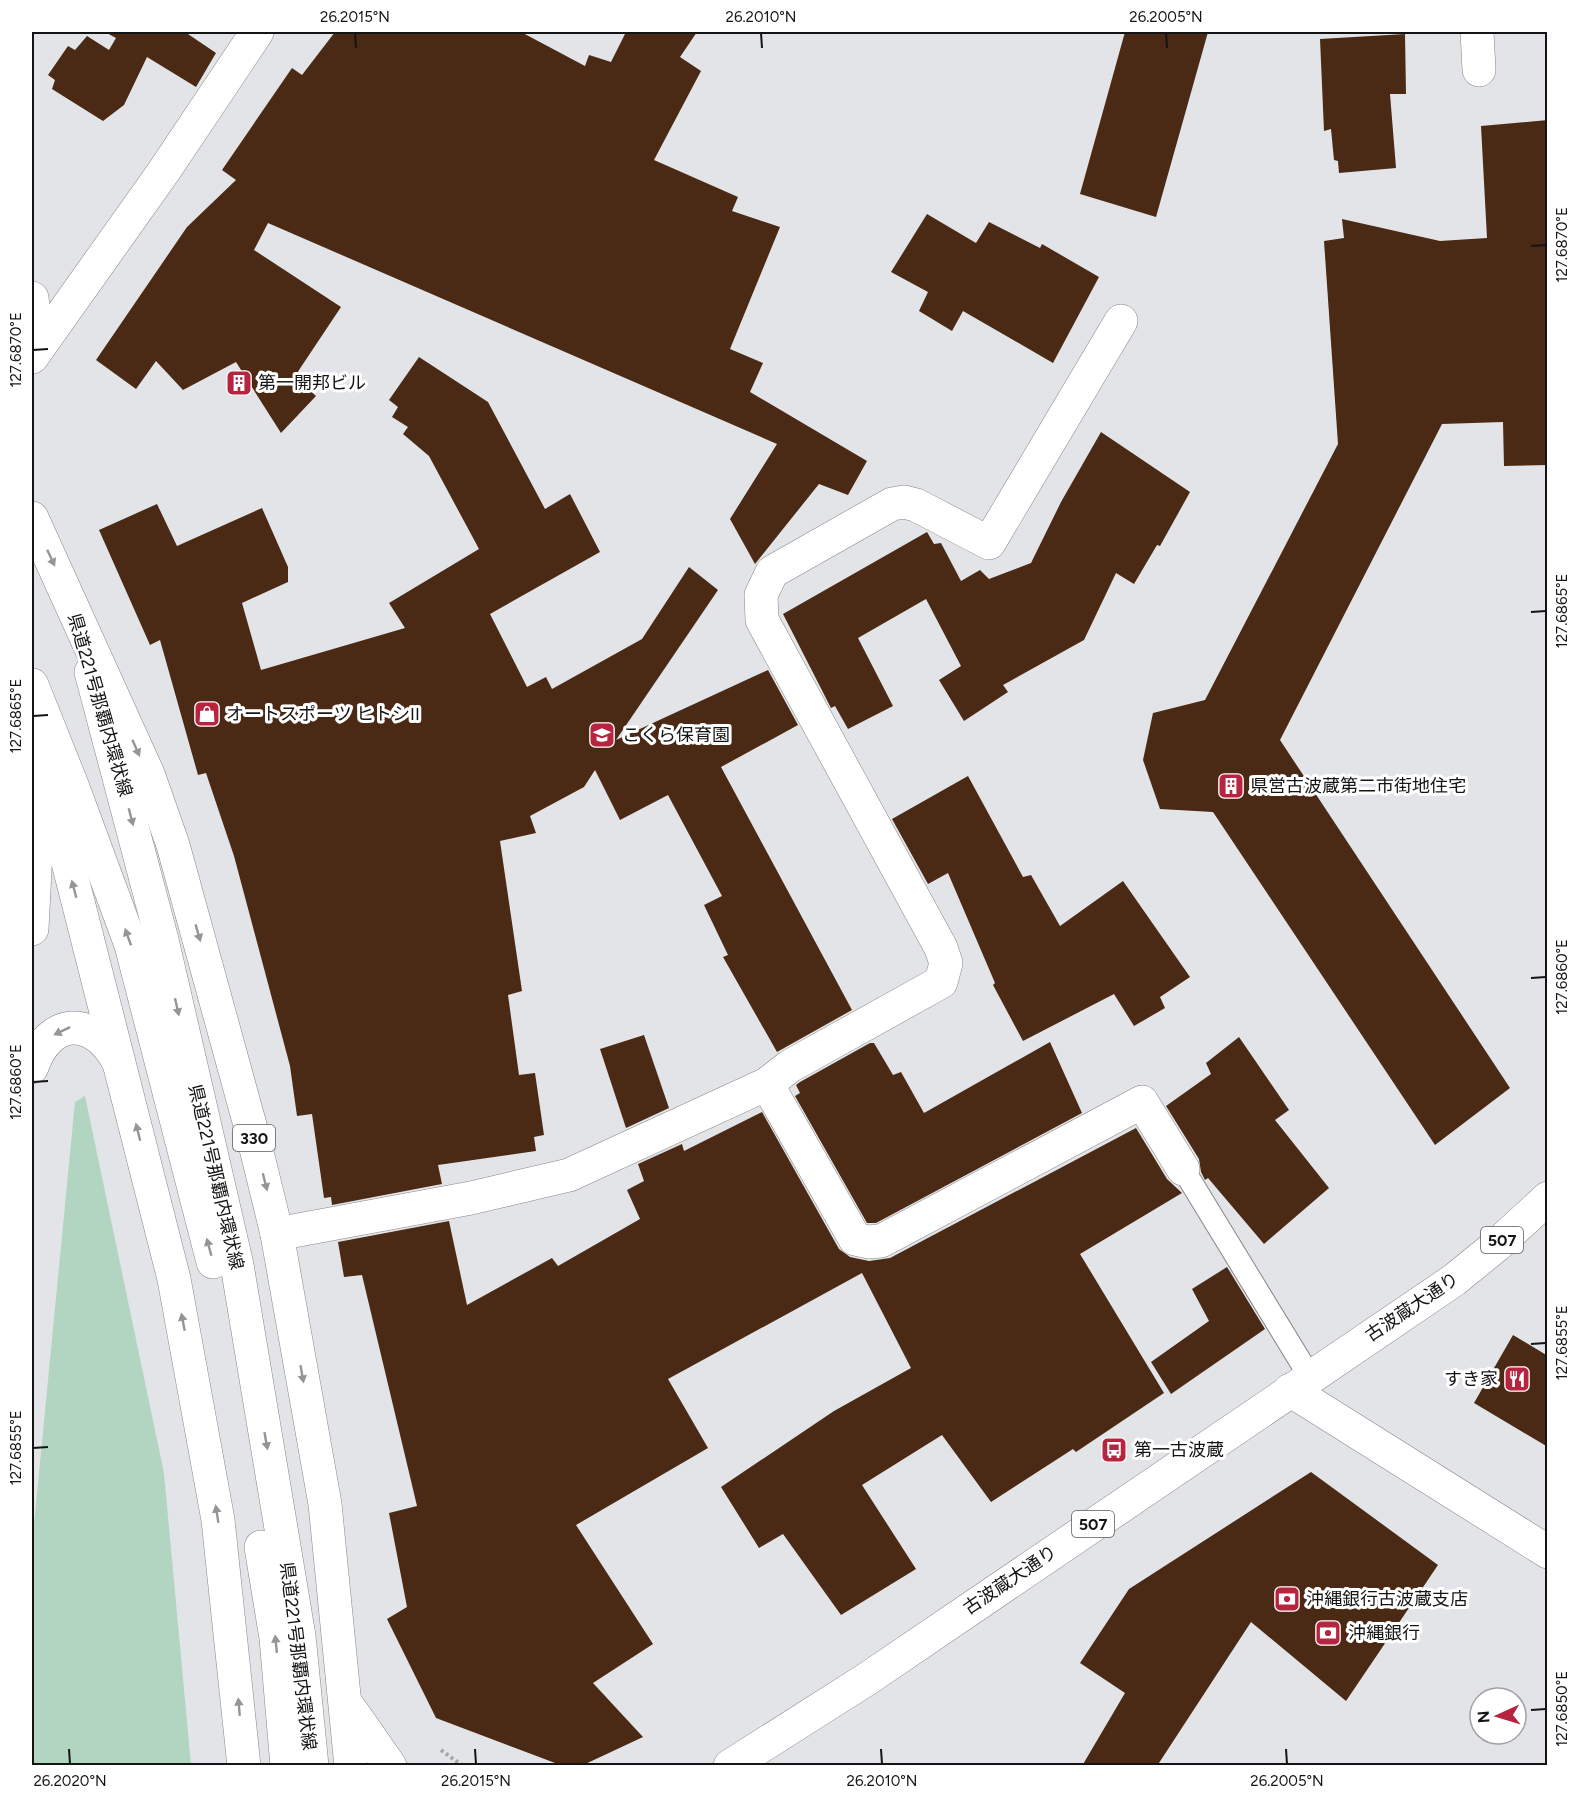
<svg xmlns="http://www.w3.org/2000/svg" width="1579" height="1797" viewBox="0 0 1579 1797" font-family="Figtree,'Noto Sans JP',sans-serif">
<rect width="100%" height="100%" fill="#e3e4e7"/>
<path fill="#b2d5c2" d="M 85,1096 L 164,1473 L 191,1765 L 32,1765 L 32,1545 L 75,1102 Z"/>
<g fill="#4a2915">
<path d="M 105,32 L 185,32 L 216,53 L 196,87 L 147,57 L 124,105 L 103,121 L 52,89 L 55,80 L 48,75 L 68,46 L 75,50 L 87,36 L 109,50 L 116,38 Z"/>
<path d="M 335,32 L 521,32 L 585,66 L 589,55 L 611,62 L 626,32 L 697,32 L 680,57 L 701,71 L 654,160 L 738,197 L 732,211 L 780,227 L 730,349 L 763,363 L 750,392 L 867,461 L 848,495 L 819,484 L 755,564 L 730,519 L 777,444 L 268,223 L 254,250 L 341,307 L 295,376 L 316,396 L 281,433 L 236,362 L 183,390 L 156,361 L 136,389 L 96,360 L 187,227 L 236,180 L 222,170 L 292,68 L 302,75 Z"/>
<path d="M 1125,32 L 1208,32 L 1156,217 L 1080,194 Z"/>
<path d="M 1405,34 L 1406,94 L 1390,94 L 1396,168 L 1339,173 L 1338,161 L 1334,160 L 1331,129 L 1324,131 L 1320,39 Z"/>
<path d="M 1548,120 L 1548,465 L 1504,466 L 1503,422 L 1442,424 L 1280,740 L 1510,1088 L 1435,1145 L 1213,812 L 1160,809 L 1143,760 L 1153,713 L 1205,700 L 1338,444 L 1324,241 L 1344,238 L 1342,219 L 1440,241 L 1487,238 L 1481,126 Z"/>
<path d="M 927,214 L 976,243 L 989,222 L 1040,248 L 1042,244 L 1099,277 L 1053,363 L 963,311 L 952,331 L 919,311 L 928,292 L 891,272 Z"/>
<path d="M 419,357 L 488,402 L 545,509 L 570,494 L 600,552 L 490,614 L 527,687 L 546,677 L 552,689 L 642,639 L 689,567 L 718,590 L 616,740 L 768,670 L 798,725 L 721,767 L 852,1010 L 777,1052 L 723,957 L 728,955 L 704,905 L 722,896 L 668,795 L 620,820 L 595,770 L 584,787 L 530,816 L 536,833 L 500,841 L 522,991 L 508,995 L 519,1075 L 535,1073 L 544,1135 L 534,1137 L 536,1151 L 438,1165 L 442,1184 L 332,1205 L 331,1197 L 324,1198 L 312,1114 L 297,1116 L 290,1066 L 234,856 L 206,773 L 198,775 L 160,640 L 150,645 L 99,530 L 157,504 L 177,546 L 262,508 L 288,567 L 288,582 L 242,603 L 261,670 L 405,628 L 389,603 L 479,549 L 429,456 L 403,434 L 408,427 L 392,417 L 398,407 L 389,400 Z"/>
<path d="M 1101,432 L 1190,492 L 1160,546 L 1157,545 L 1134,584 L 1116,573 L 1084,640 L 1003,685 L 1008,692 L 964,721 L 939,680 L 961,666 L 926,599 L 858,638 L 893,706 L 848,729 L 835,706 L 831,708 L 783,614 L 927,532 L 934,544 L 941,543 L 961,581 L 980,570 L 989,579 L 1031,563 L 1061,502 Z"/>
<path d="M 968,776 L 1023,877 L 1031,875 L 1060,926 L 1123,881 L 1190,977 L 1160,997 L 1165,1008 L 1134,1026 L 1114,994 L 1023,1041 L 993,985 L 995,983 L 948,873 L 928,884 L 892,819 Z"/>
<path d="M 644,1035 L 669,1108 L 626,1128 L 600,1049 Z"/>
<path d="M 1239,1037 L 1289,1110 L 1275,1120 L 1329,1188 L 1264,1244 L 1208,1178 L 1205,1180 L 1201,1172 L 1199,1159 L 1166,1106 L 1211,1074 L 1206,1063 Z"/>
<path d="M 1050,1042 L 1082,1113 L 876,1223 L 867,1223 L 795,1096 L 800,1093 L 796,1085 L 800,1082 L 870,1043 L 874,1043 L 893,1075 L 901,1072 L 924,1113 Z"/>
<path d="M 762,1112 L 839,1249 L 850,1257 L 869,1261 L 890,1258 L 1136,1128 L 1167,1179 L 1182,1193 L 1080,1254 L 1164,1393 L 1076,1452 L 1073,1449 L 991,1502 L 942,1435 L 862,1485 L 916,1569 L 841,1615 L 783,1534 L 759,1548 L 721,1487 L 834,1411 L 911,1368 L 862,1273 L 668,1379 L 708,1448 L 576,1525 L 653,1644 L 593,1683 L 643,1737 L 581,1766 L 563,1766 L 436,1718 L 387,1619 L 407,1607 L 389,1513 L 417,1506 L 362,1275 L 344,1277 L 338,1242 L 449,1221 L 467,1305 L 552,1258 L 558,1266 L 640,1219 L 627,1190 L 644,1181 L 638,1164 L 682,1144 L 684,1151 Z"/>
<path d="M 1227,1267 L 1265,1329 L 1171,1394 L 1151,1362 L 1209,1321 L 1192,1289 Z"/>
<path d="M 1513,1335 L 1548,1356 L 1548,1447 L 1474,1403 Z"/>
<path d="M 1311,1472 L 1438,1565 L 1346,1701 L 1251,1622 L 1157,1766 L 1082,1766 L 1125,1693 L 1080,1663 L 1129,1589 Z"/>
</g>
<g fill="none" stroke-linecap="round" stroke-linejoin="round">
<g stroke="#868689" stroke-width="24">
<path id="lane" d="M 1183,1169 L 1310,1377"/>
</g>
<g stroke="#868689" stroke-width="34">
<g id="street">
<path d="M 1477,32 L 1479,70"/>
<path d="M 32,298 L 38,348"/>
<path d="M 32,357 L 164,171 L 257,32"/>
<path d="M 767,1084 L 855,1239 L 868,1242 L 881,1241 L 1142,1102 L 1183,1169"/>
<path d="M 277,1234 L 471,1198 L 569,1175 L 767,1084 L 790,1066 L 941,982 L 946,963 L 941,948 L 762,620 L 761,595 L 772,572 L 892,504 L 904,502 L 916,505 L 989,543 L 1121,321"/>
<path d="M 1290,1390 L 1548,1552"/>
</g>
</g>
<g stroke="#868689" stroke-width="34">
<g id="secondary">
<path d="M 91,672 L 162,940 L 237,1265 L 299,1636 L 312,1766"/>
<path d="M 32,685 L 72,785 L 131,945 L 213,1262"/>
<path d="M 261,1547 L 276,1638 L 287,1766"/>
</g>
</g>
<g stroke="#868689" stroke-width="34">
<g id="highway">
<path d="M 32,518 L 148,774 L 173,845 L 253,1136 L 277,1234 L 325,1504 L 351,1766"/>
<path d="M 32,721 L 174,1279 L 218,1520 L 244,1766"/>
<path d="M 32,929 L 39,791"/>
<path d="M 32,1067 C 49,1017 93,1015 118,1061"/>
<path d="M 348,1706 L 390,1766"/>
<path d="M 730,1766 L 867,1679 L 1454,1280 L 1497,1245 L 1548,1198"/>
</g>
</g>
<path stroke="#a5a5a8" stroke-width="4" stroke-dasharray="3 3" stroke-linecap="butt" d="M 441,1750 L 463,1766"/>
<use href="#lane" stroke="#fff" stroke-width="22"/>
<use href="#street" stroke="#fff" stroke-width="33"/>
<use href="#secondary" stroke="#fff" stroke-width="33"/>
<use href="#highway" stroke="#fff" stroke-width="33"/>
</g>
<defs><path id="oneway-solid" d="M-6-.8H1V-3.2L6.5 0L1 3.2V.8H-6Z" transform="scale(1.5)"/></defs>
<g fill="#959596">
<use href="#oneway-solid" transform="translate(51 558) rotate(65)"/>
<use href="#oneway-solid" transform="translate(136 748) rotate(66)"/>
<use href="#oneway-solid" transform="translate(131 817) rotate(75)"/>
<use href="#oneway-solid" transform="translate(74 889) rotate(-105)"/>
<use href="#oneway-solid" transform="translate(198 933) rotate(74)"/>
<use href="#oneway-solid" transform="translate(128 937) rotate(-110)"/>
<use href="#oneway-solid" transform="translate(177 1007) rotate(77)"/>
<use href="#oneway-solid" transform="translate(62 1031) rotate(154)"/>
<use href="#oneway-solid" transform="translate(138 1132) rotate(-104)"/>
<use href="#oneway-solid" transform="translate(265 1182) rotate(76)"/>
<use href="#oneway-solid" transform="translate(209 1247) rotate(-105)"/>
<use href="#oneway-solid" transform="translate(183 1322) rotate(-101)"/>
<use href="#oneway-solid" transform="translate(302 1374) rotate(80)"/>
<use href="#oneway-solid" transform="translate(266 1441) rotate(80)"/>
<use href="#oneway-solid" transform="translate(217 1514) rotate(-99)"/>
<use href="#oneway-solid" transform="translate(276 1644) rotate(-96)"/>
<use href="#oneway-solid" transform="translate(239 1707) rotate(-95)"/>
</g>
<path fill="none" stroke="#141415" stroke-width="2" d="M 355,33 L 356,48M 761,33 L 762,48M 1166,33 L 1167,48M 1531,246 L 1546,245M 33,350 L 48,349M 1531,612 L 1546,611M 33,716 L 48,715M 1531,978 L 1546,977M 33,1082 L 48,1081M 1531,1344 L 1546,1343M 33,1448 L 48,1447M 1531,1710 L 1546,1709M 69,1749 L 70,1764M 475,1749 L 476,1764M 881,1749 L 882,1764M 1286,1749 L 1287,1764"/>
<defs>
<g id="building-square" transform="scale(1.35)"><rect x="-9" y="-9" width="18" height="18" rx="4" fill="#b6243f" stroke="#fff"/><path d="M-4-6H4V6H1V3H-1V6H-4ZM-2.5-4.3h1.7v1.8h-1.7ZM.8-4.3h1.7v1.8H.8ZM-2.5-1h1.7V.8h-1.7ZM.8-1h1.7V.8H.8Z" fill="#fff"/></g>
<g id="shop-square" transform="scale(1.35)"><rect x="-9" y="-9" width="18" height="18" rx="4" fill="#b6243f" stroke="#fff"/><path d="M-5-2.5h2.3a2.7 3.5 0 0 1 5.4 0H5L5.5 6h-11ZM-1.5-2.5h3a1.5 2.3 0 0 0-3 0Z" fill="#fff"/></g>
<g id="school-square" transform="scale(1.35)"><rect x="-9" y="-9" width="18" height="18" rx="4" fill="#b6243f" stroke="#fff"/><path d="M0-5L7-2L0 1L-7-2ZM-4 1L0 2.5L4 1V4Q0 6-4 4Z" fill="#fff"/></g>
<g id="restaurant-square" transform="scale(1.35)"><rect x="-9" y="-9" width="18" height="18" rx="4" fill="#b6243f" stroke="#fff"/><path d="M-5-6h1v4h1v-4h1v4h1v-4h1v5L-1.5 .5V6h-2V.5L-5-1ZM5-6V6H3V1.5H1.5Q1.5-4 5-6Z" fill="#fff"/></g>
<g id="bus-square" transform="scale(1.35)"><rect x="-9" y="-9" width="18" height="18" rx="4" fill="#b6243f" stroke="#fff"/><path d="M-5-6H5V4H4V6H2V4H-2V6H-4V4H-5ZM-3.5-4V0h7V-4ZM-3.5 1.2v1.5H-2V1.2ZM2 1.2v1.5H3.5V1.2Z" fill="#fff"/></g>
<g id="bank-square" transform="scale(1.35)"><rect x="-9" y="-9" width="18" height="18" rx="4" fill="#b6243f" stroke="#fff"/><path d="M-6-4H6V4H-6ZM0-2.3a2.3 2.3 0 1 0 0 4.6a2.3 2.3 0 1 0 0-4.6Z" fill="#fff"/></g>
</defs>
<g fill-rule="evenodd">
<use href="#building-square" x="239" y="383"/>
<use href="#shop-square" x="207" y="714"/>
<use href="#school-square" x="602" y="735"/>
<use href="#building-square" x="1231" y="786"/>
<use href="#restaurant-square" x="1517" y="1379"/>
<use href="#bus-square" x="1114" y="1450"/>
<use href="#bank-square" x="1287" y="1599"/>
<use href="#bank-square" x="1328" y="1633"/>
</g>
<g text-anchor="middle" dominant-baseline="central" stroke-width="6" stroke-linejoin="round" paint-order="stroke">
<g fill="#fff" stroke="#5a5a5b" stroke-width="1.5">
<rect x="233" y="1125" width="42" height="26" rx="4.5"/>
<rect x="1481" y="1227" width="42" height="26" rx="4.5"/>
<rect x="1072" y="1511" width="42" height="26" rx="4.5"/>
</g>
<g font-size="16" font-weight="bold" fill="#141415">
<text x="254" y="1138">330</text>
<text x="1502" y="1240">507</text>
<text x="1093" y="1524">507</text>
</g>
<g font-size="18" fill="#141415" stroke="#fff" text-anchor="start">
<text x="258" y="383">第一開邦ビル</text>
<text x="226" y="714">オートスポーツ ヒトシII</text>
<text x="622" y="735">こくら保育園</text>
<text x="1250" y="786">県営古波蔵第二市街地住宅</text>
<text x="1498" y="1379" text-anchor="end">すき家</text>
<text x="1134" y="1450">第一古波蔵</text>
<text x="1306" y="1599">沖縄銀行古波蔵支店</text>
<text x="1348" y="1633">沖縄銀行</text>
</g>
<g font-size="18" fill="#141415" stroke="#fff">
<text transform="translate(100 705) rotate(74)">県道221号那覇内環状線</text>
<text transform="translate(216 1177) rotate(77)">県道221号那覇内環状線</text>
<text transform="translate(1412 1307) rotate(-34)">古波蔵大通り</text>
<text transform="translate(1010 1580) rotate(-34)">古波蔵大通り</text>
<text transform="translate(298 1656) rotate(83)">県道221号那覇内環状線</text>
</g>
</g>
<rect width="1579" height="1797" fill="none" stroke="#ffffff" stroke-width="66"/>
<g transform="translate(1498 1716) rotate(266)"><circle r="28" fill="#ffffff" stroke="#a1a1a1" stroke-width="1.5"/>
<path d="M0-4.5L10 22L0 15L-10 22Z" fill="#b6243f"/>
<text y="-9" font-size="16" font-weight="bold" text-anchor="middle" fill="#141415">N</text>
</g>
<rect x="33" y="33" width="1513" height="1731" fill="none" stroke="#141415" stroke-width="2"/>
<g font-size="15" text-anchor="middle" fill="#141415">
<text x="355" y="22">26.2015°N</text>
<text x="761" y="22">26.2010°N</text>
<text x="1166" y="22">26.2005°N</text>
<text transform="translate(1562 245) rotate(-90)" y="5">127.6870°E</text>
<text transform="translate(16 350) rotate(-90)" y="5">127.6870°E</text>
<text transform="translate(1562 611) rotate(-90)" y="5">127.6865°E</text>
<text transform="translate(16 716) rotate(-90)" y="5">127.6865°E</text>
<text transform="translate(1562 977) rotate(-90)" y="5">127.6860°E</text>
<text transform="translate(16 1082) rotate(-90)" y="5">127.6860°E</text>
<text transform="translate(1562 1343) rotate(-90)" y="5">127.6855°E</text>
<text transform="translate(16 1448) rotate(-90)" y="5">127.6855°E</text>
<text transform="translate(1562 1709) rotate(-90)" y="5">127.6850°E</text>
<text x="70" y="1786">26.2020°N</text>
<text x="476" y="1786">26.2015°N</text>
<text x="882" y="1786">26.2010°N</text>
<text x="1287" y="1786">26.2005°N</text>
</g>
</svg>
